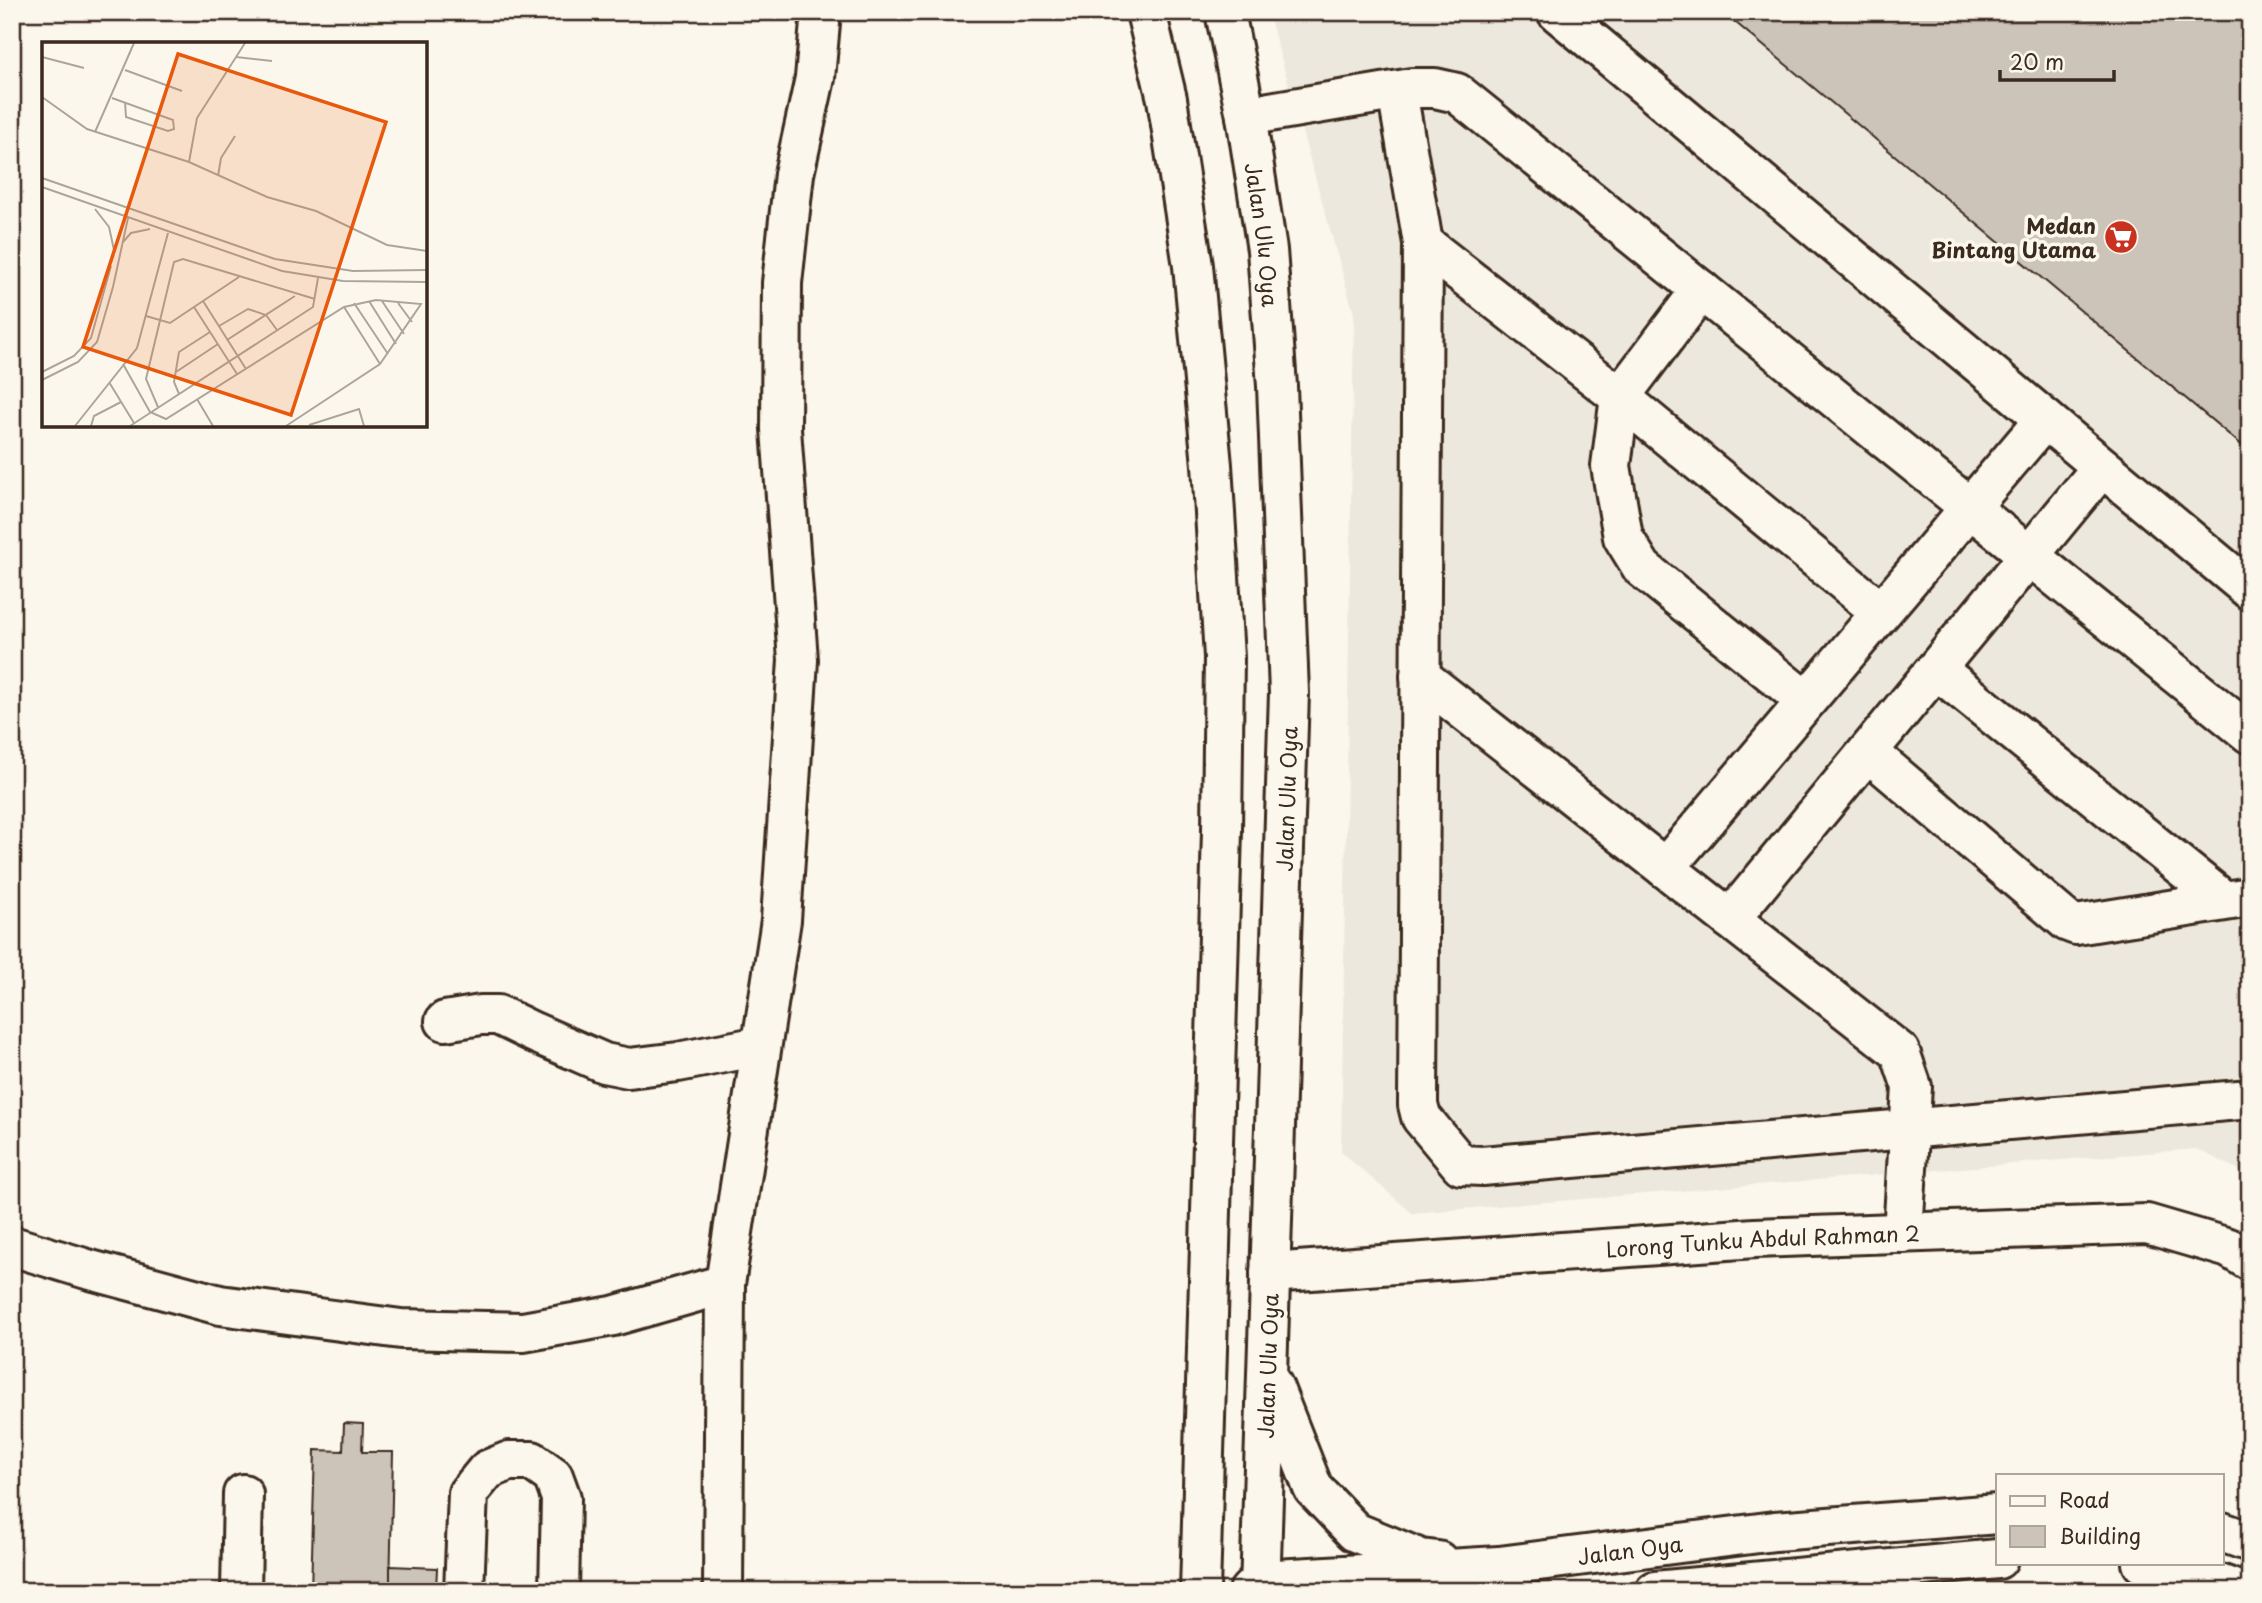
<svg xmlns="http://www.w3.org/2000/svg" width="2262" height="1603" viewBox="0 0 2262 1603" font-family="'Playpen Sans',sans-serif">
<rect width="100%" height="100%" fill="#fbf7ec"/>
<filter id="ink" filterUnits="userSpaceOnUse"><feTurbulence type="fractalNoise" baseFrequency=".0143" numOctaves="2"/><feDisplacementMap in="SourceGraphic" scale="14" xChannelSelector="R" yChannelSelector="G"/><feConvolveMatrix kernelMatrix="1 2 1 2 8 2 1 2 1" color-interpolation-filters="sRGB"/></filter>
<g filter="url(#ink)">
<path fill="#ede8dd" d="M 1268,12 L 2250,12 L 2250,1175 L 2196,1149 L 1412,1213 L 1341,1152 L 1354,314 Z"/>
<g fill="#ccc4b9" stroke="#3b2a1e" stroke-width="2">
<path d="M 1723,12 L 2238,12 L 2250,22 L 2250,452 Z"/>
<path d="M 344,1423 L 363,1424 L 362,1452 L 393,1452 L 390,1591 L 311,1591 L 315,1450 L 343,1451 Z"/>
<path d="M 390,1566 L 437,1568 L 436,1591 L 390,1591 Z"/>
</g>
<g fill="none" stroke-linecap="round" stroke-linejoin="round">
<g stroke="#3b2a1e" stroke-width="44">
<g id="minor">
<path d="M 1557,12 L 2250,590"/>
<path d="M 1397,91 L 1423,243 L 1418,1105 L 1421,1117 L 1461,1165 L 1482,1166 L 2250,1099"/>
<path d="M 1246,116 L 1412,88 L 1435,88 L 1457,93 L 2250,734"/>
<path d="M 1423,243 L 1620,397 L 1881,612"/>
<path d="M 1701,290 L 1620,397 L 1611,466 L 1623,537 L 1642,568 L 1806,701"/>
<path d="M 1936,669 L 2223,900"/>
<path d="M 1420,676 L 1900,1052 L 1912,1087 L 1903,1233"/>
<path d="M 1868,752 L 2068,922 L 2076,925 L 2250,897"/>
<path d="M 1665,868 L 2045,419"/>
<path d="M 1730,919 L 2102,467"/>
<path d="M 445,1021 L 481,1015 L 498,1015 L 533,1032 L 604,1063 L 629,1068 L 678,1062 L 760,1046"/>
<path d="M 12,1246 L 87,1269 L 220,1305 L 401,1329 L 523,1332 L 613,1316 L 725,1284"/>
<path id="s1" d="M 1270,1273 L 1755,1238 L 2147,1224 L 2229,1248 L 2250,1261"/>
<path d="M 241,1591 L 243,1494"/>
<path d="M 464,1591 L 468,1493 L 487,1470 L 509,1461 L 532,1461 L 553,1476 L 561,1498 L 559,1591"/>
<path d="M 723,1591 L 725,1284 L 781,920 L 798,660 L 781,429 L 782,283 L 794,174 L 815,78 L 821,12"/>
</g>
</g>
<g stroke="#3b2a1e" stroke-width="44">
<g id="major">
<path d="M 1146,12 L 1167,99 L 1193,266 L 1212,465 L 1224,657 L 1222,831 L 1200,1591"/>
<path id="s2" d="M 1225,12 L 1246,116 L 1267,250 L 1277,386 L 1289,693 L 1260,1591"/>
<path d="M 1273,1386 L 1313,1488 L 1355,1532 L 1421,1559 L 1438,1561"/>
<path d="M 2222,1532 L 2250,1542"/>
<path d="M 2142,1563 L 2178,1569 L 2239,1591"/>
<path id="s3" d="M 1249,1591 L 1260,1580 L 1499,1566 L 1775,1531 L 1998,1514"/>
<path d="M 1655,1591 L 1998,1559"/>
</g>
</g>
<use href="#minor" stroke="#fbf7ec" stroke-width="38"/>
<use href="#major" stroke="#fbf7ec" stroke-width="38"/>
</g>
</g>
<defs>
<g id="supermarket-disc" transform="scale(1.75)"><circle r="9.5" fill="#c8321e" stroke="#fbf7ec"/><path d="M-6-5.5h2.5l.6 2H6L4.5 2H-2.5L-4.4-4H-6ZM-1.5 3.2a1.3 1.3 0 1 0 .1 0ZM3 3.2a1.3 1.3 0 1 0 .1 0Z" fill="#fff"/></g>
</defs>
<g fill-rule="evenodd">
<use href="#supermarket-disc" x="2121" y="237"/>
</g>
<g text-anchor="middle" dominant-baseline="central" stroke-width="7" stroke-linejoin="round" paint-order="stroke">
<g font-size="21" font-weight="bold" fill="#3b2a1e" stroke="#fbf7ec" text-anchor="end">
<text x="2096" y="225">Medan<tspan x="2096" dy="24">Bintang Utama</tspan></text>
</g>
<g font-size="21" fill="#3b2a1e" stroke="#fbf7ec">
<text stroke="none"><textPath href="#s2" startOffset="226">Jalan Ulu Oya</textPath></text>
<text transform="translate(1286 799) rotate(-88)">Jalan Ulu Oya</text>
<text stroke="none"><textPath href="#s1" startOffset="494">Lorong Tunku Abdul Rahman 2</textPath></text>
<text transform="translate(1267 1366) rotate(-88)">Jalan Ulu Oya</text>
<text stroke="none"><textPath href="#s3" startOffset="387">Jalan Oya</textPath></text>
</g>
</g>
<g transform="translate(42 42)">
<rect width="385" height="385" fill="#fbf7ec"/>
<path fill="none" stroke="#aea59a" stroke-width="2" d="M 0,15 L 42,26M 194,15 L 230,19M 83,28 L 140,49M 0,55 L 45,87 L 147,120 L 225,155 L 274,169 L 345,203 L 385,209M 70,56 L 131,78 L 132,87 L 126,89 L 84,75 L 83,60M 53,90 L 92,1M 147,120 L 155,76 L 203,1M 176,134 L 179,116 L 193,94M 0,136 L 233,217 L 311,229 L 385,228M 0,145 L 240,229 L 301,239 L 385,240M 53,167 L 67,185 L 72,208M 81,200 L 89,191 L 108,187M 161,259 L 204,327M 327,259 L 354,302M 340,259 L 362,292M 312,261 L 346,312M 356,261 L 370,280M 152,265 L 195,332M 302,265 L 338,322M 104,274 L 128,281 L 197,235M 177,284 L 206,267 L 224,273 L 235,288M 185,298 L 253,254M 81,322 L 108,370 L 124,377 L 302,265 L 334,258 L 379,262 L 338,322 L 244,384M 0,330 L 32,314 L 49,296 L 69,224M 134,330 L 176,302M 0,338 L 36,320 L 55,300 L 71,245 L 86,176 L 83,172M 67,340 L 92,381M 137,352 L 132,340 L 137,310 L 168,290M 155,357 L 171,384M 116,365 L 104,337 L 132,220 L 141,217 L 273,257M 267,383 L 317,367 L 322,384M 33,384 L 95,306 L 126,191M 49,384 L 52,374 L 79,360M 88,384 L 271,265 L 276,236"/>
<path fill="#e8590c" fill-opacity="0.15" stroke="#e8590c" stroke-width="3.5" d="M 136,12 L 344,80 L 249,373 L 41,305 Z"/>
<rect width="385" height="385" fill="none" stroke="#3b2a1e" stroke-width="3.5"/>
</g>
<rect width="2262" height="1603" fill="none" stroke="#fbf7ec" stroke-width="42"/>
<rect x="21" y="21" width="2220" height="1561" fill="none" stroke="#3b2a1e" stroke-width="2.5" filter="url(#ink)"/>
<rect x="1996" y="1474" width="228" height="91" fill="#fbf7ec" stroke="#aea59a" stroke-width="2"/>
<rect x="2010" y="1496" width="35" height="10" fill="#fbf7ec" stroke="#aea59a" stroke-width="2"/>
<text x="2059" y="1508" font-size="21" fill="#3b2a1e">Road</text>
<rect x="2010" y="1526" width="35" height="21" fill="#ccc4b9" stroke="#aea59a" stroke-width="2"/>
<text x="2059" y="1544" font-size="21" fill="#3b2a1e">Building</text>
<path d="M2000 70v10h114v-10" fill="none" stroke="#3b2a1e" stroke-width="3.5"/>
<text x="2010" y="70" font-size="21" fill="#3b2a1e" stroke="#fbf7ec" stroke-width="5" paint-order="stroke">20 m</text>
</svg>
